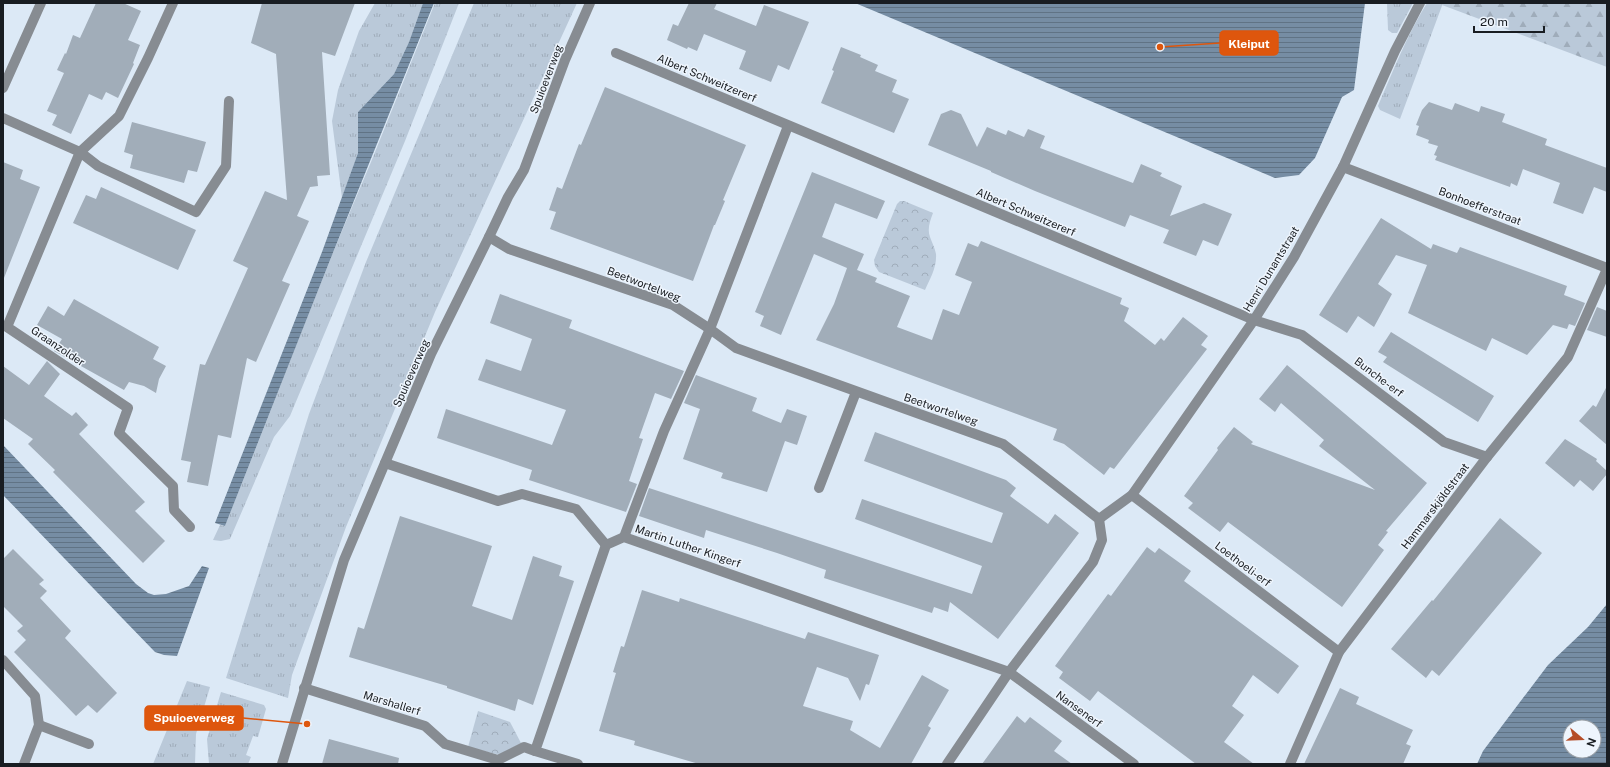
<svg xmlns="http://www.w3.org/2000/svg" width="1610" height="767" viewBox="0 0 1610 767" font-family="'Public Sans',sans-serif">
<defs>
<pattern id="grass-tufts" width="24" height="20" patternUnits="userSpaceOnUse"><rect width="24" height="20" fill="#bac9d9"/><path d="M3 7l-1-3M5 7V3M7 7l1-3M15 17l-1-3M17 17v-4M19 17l1-3" fill="none" stroke="#9facba"/></pattern>
<pattern id="forest-firs" width="22" height="20" patternUnits="userSpaceOnUse"><rect width="22" height="20" fill="#bac9d9"/><path d="M5 1l3.5 6h-7zM16 11l3.5 6h-7z" fill="#9facba"/></pattern>
<pattern id="park-crowns" width="20" height="18" patternUnits="userSpaceOnUse"><rect width="20" height="18" fill="#bac9d9"/><path d="M2 6a3 3 0 1 1 6 0M12 15a3 3 0 1 1 6 0" fill="none" stroke="#9facba"/></pattern>
<pattern id="water-rules" width="6" height="5" patternUnits="userSpaceOnUse"><rect width="6" height="5" fill="#768da4"/><path d="M0 2.5h6" fill="none" stroke="#607385"/></pattern>
</defs>
<rect width="100%" height="100%" fill="#dce9f6"/>
<g fill="url(#grass-tufts)">
<path d="M 375,3 L 423,3 L 409,42 L 394,74 L 358,112 L 358,153 L 342,198 L 332,121 L 338,90 L 359,31 Z"/>
<path d="M 435,3 L 459,3 L 405,141 L 290,416 L 274,437 L 230,539 L 221,541 L 213,540 L 220,525 L 225,526 L 334,250 L 371,162 Z"/>
<path d="M 474,3 L 577,3 L 435,312 L 346,527 L 292,675 L 288,698 L 226,678 L 309,414 L 366,262 Z"/>
<path d="M 1387,3 L 1413,3 L 1397,33 L 1392,33 L 1388,30 Z"/>
<path d="M 1427,3 L 1443,3 L 1400,119 L 1380,110 L 1378,106 C 1393,71 1407,35 1427,3 Z"/>
<path d="M 187,681 L 210,687 L 196,734 L 195,764 L 153,764 Z"/>
<path d="M 221,692 L 264,705 L 266,709 L 258,737 L 253,736 L 246,755 L 251,757 L 248,764 L 209,764 L 207,739 Z"/>
</g>
<path fill="url(#forest-firs)" d="M 1443,3 L 1607,3 L 1607,67 L 1442,5 Z"/>
<g fill="url(#park-crowns)">
<path d="M 900,201 L 904,201 L 933,213 C 930,221 927,229 930,237 C 932,243 935,248 936,254 C 937,267 930,279 925,290 L 879,272 L 875,266 L 874,260 L 897,204 Z"/>
<path d="M 478,711 L 510,722 L 521,743 L 500,755 L 468,747 Z"/>
</g>
<g fill="url(#water-rules)" fill-rule="evenodd">
<path d="M 423,3 L 434,3 L 334,250 L 225,526 L 215,523 L 322,252 L 358,153 L 358,112 L 394,74 L 409,42 Z"/>
<path d="M 855,3 L 1365,3 L 1354,90 L 1342,97 L 1315,158 L 1299,175 L 1275,178 Z"/>
<path d="M 3,445 L 136,584 L 148,593 L 154,595 L 166,594 L 189,586 L 202,566 L 209,568 L 177,656 L 164,655 L 155,652 L 3,495 Z"/>
<path d="M 1607,604 L 1607,764 L 1477,764 L 1483,751 L 1548,665 L 1588,627 ZM 1570,727 L 1594,727 L 1594,751 L 1570,751 Z"/>
</g>
<g fill="#a1adb9">
<path d="M 96,3 L 123,3 L 141,11 L 128,40 L 140,45 L 133,63 L 134,64 L 118,98 L 106,92 L 102,100 L 89,94 L 71,134 L 52,125 L 57,115 L 47,111 L 64,73 L 57,70 L 65,53 L 66,54 L 73,35 L 80,38 Z"/>
<path d="M 262,3 L 355,3 L 335,56 L 322,52 L 330,175 L 317,176 L 318,186 L 310,187 L 297,216 L 309,221 L 282,281 L 290,284 L 256,362 L 247,358 L 231,438 L 218,435 L 208,486 L 187,482 L 191,462 L 181,460 L 200,364 L 205,365 L 248,268 L 233,261 L 265,191 L 287,200 L 276,54 L 251,43 Z"/>
<path d="M 689,3 L 717,3 L 714,9 L 756,26 L 764,5 L 809,22 L 789,70 L 778,65 L 771,82 L 739,69 L 746,51 L 704,34 L 697,51 L 688,47 L 687,49 L 667,40 L 673,24 L 678,26 Z"/>
<path d="M 841,47 L 861,55 L 860,57 L 878,65 L 875,71 L 897,80 L 892,92 L 909,99 L 894,133 L 821,103 L 834,71 L 832,70 Z"/>
<path d="M 605,87 L 746,145 L 723,200 L 725,201 L 715,225 L 714,225 L 693,281 L 550,229 L 556,212 L 549,210 L 557,187 L 562,189 L 579,144 L 581,145 Z"/>
<path d="M 1429,102 L 1452,110 L 1455,103 L 1479,112 L 1481,106 L 1505,114 L 1502,122 L 1547,139 L 1545,145 L 1607,168 L 1607,192 L 1594,187 L 1583,214 L 1553,203 L 1560,183 L 1523,169 L 1517,186 L 1511,183 L 1510,187 L 1435,160 L 1437,156 L 1434,155 L 1438,146 L 1428,143 L 1429,140 L 1416,135 L 1419,126 L 1416,125 L 1422,110 Z"/>
<path d="M 951,110 L 961,114 L 977,147 L 987,127 L 1006,135 L 1008,130 L 1024,137 L 1028,129 L 1045,136 L 1040,148 L 1133,183 L 1141,164 L 1162,173 L 1160,176 L 1182,186 L 1170,216 L 1204,203 L 1232,214 L 1218,246 L 1203,240 L 1196,256 L 1163,243 L 1169,230 L 1130,215 L 1125,227 L 1035,191 L 991,172 L 991,171 L 928,145 L 941,114 Z"/>
<path d="M 132,122 L 206,142 L 197,172 L 188,170 L 184,183 L 130,168 L 133,155 L 124,152 Z"/>
<path d="M 3,162 L 23,170 L 20,179 L 40,187 L 4,278 L 3,278 Z"/>
<path d="M 812,172 L 885,201 L 877,219 L 835,203 L 822,237 L 864,254 L 857,270 L 877,278 L 875,282 L 910,296 L 897,327 L 932,340 L 943,309 L 959,315 L 972,282 L 955,275 L 968,243 L 978,247 L 981,241 L 1122,298 L 1120,304 L 1129,308 L 1124,321 L 1155,345 L 1161,338 L 1164,341 L 1183,317 L 1208,336 L 1201,345 L 1207,349 L 1114,469 L 1110,467 L 1104,475 L 1064,444 L 1053,440 L 1057,429 L 816,340 L 834,304 L 847,268 L 814,254 L 781,335 L 760,326 L 764,316 L 755,312 Z"/>
<path d="M 101,187 L 196,230 L 178,270 L 73,223 L 86,195 L 96,199 Z"/>
<path d="M 1381,218 L 1431,249 L 1433,244 L 1457,253 L 1460,247 L 1567,286 L 1564,295 L 1585,303 L 1575,326 L 1569,324 L 1567,329 L 1553,325 L 1527,355 L 1492,338 L 1486,351 L 1408,313 L 1427,265 L 1396,255 L 1378,284 L 1392,294 L 1374,327 L 1358,316 L 1347,333 L 1319,315 Z"/>
<path d="M 500,294 L 572,320 L 569,328 L 684,371 L 671,399 L 655,393 L 639,438 L 643,439 L 629,481 L 637,484 L 626,512 L 529,480 L 532,470 L 437,438 L 446,409 L 552,445 L 566,410 L 478,380 L 486,359 L 521,371 L 532,339 L 490,323 Z"/>
<path d="M 74,299 L 159,347 L 153,359 L 166,366 L 159,379 L 156,393 L 144,386 L 129,382 L 124,390 L 54,351 L 62,339 L 37,325 L 48,306 L 64,316 Z"/>
<path d="M 1597,307 L 1607,311 L 1607,337 L 1587,330 Z"/>
<path d="M 1391,332 L 1494,396 L 1478,422 L 1383,362 L 1387,357 L 1378,352 Z"/>
<path d="M 47,361 L 60,374 L 44,396 L 72,416 L 76,412 L 88,425 L 79,434 L 145,502 L 135,511 L 165,541 L 143,563 L 53,472 L 55,470 L 28,444 L 33,439 L 3,418 L 3,366 L 29,385 Z"/>
<path d="M 1287,365 L 1427,483 L 1386,531 L 1388,532 L 1378,545 L 1384,550 L 1342,607 L 1228,522 L 1220,532 L 1188,508 L 1193,503 L 1184,496 L 1218,450 L 1217,448 L 1234,427 L 1253,442 L 1251,444 L 1375,490 L 1319,446 L 1324,440 L 1281,403 L 1275,412 L 1259,399 Z"/>
<path d="M 696,375 L 757,398 L 752,411 L 781,423 L 787,409 L 807,416 L 797,445 L 785,441 L 767,492 L 721,478 L 723,473 L 683,459 L 700,409 L 684,403 Z"/>
<path d="M 1607,386 L 1607,445 L 1579,421 L 1593,405 L 1596,407 Z"/>
<path d="M 875,432 L 1006,480 L 1016,488 L 1010,496 L 1048,524 L 1055,514 L 1079,533 L 998,639 L 950,602 L 948,612 L 934,607 L 932,613 L 824,578 L 826,570 L 777,553 L 706,530 L 704,538 L 639,516 L 649,488 L 972,594 L 982,566 L 855,519 L 862,499 L 992,543 L 1003,513 L 864,461 Z"/>
<path d="M 1565,439 L 1597,459 L 1596,461 L 1607,471 L 1607,474 L 1593,491 L 1580,480 L 1574,487 L 1545,463 Z"/>
<path d="M 400,516 L 492,546 L 472,606 L 512,620 L 533,556 L 562,566 L 559,576 L 574,581 L 533,705 L 518,699 L 515,711 L 447,688 L 447,686 L 349,657 L 358,627 L 364,629 Z"/>
<path d="M 1500,518 L 1542,553 L 1439,676 L 1432,670 L 1426,678 L 1391,649 L 1432,600 L 1433,601 Z"/>
<path d="M 1147,547 L 1155,553 L 1159,548 L 1191,571 L 1184,581 L 1299,666 L 1278,694 L 1253,675 L 1232,706 L 1244,715 L 1224,742 L 1254,764 L 1196,764 L 1098,691 L 1090,701 L 1059,678 L 1063,672 L 1055,666 L 1108,594 L 1111,596 Z"/>
<path d="M 13,549 L 44,580 L 39,584 L 47,591 L 40,598 L 71,631 L 65,638 L 117,693 L 97,713 L 88,705 L 76,716 L 14,652 L 26,640 L 17,631 L 23,626 L 3,606 L 3,559 Z"/>
<path d="M 642,590 L 679,602 L 680,598 L 805,639 L 808,632 L 879,655 L 869,685 L 866,684 L 860,701 L 848,678 L 817,667 L 803,706 L 853,721 L 850,730 L 880,748 L 922,675 L 949,690 L 928,726 L 931,728 L 911,764 L 699,764 L 634,745 L 635,741 L 599,731 L 616,673 L 613,672 L 621,646 L 624,647 Z"/>
<path d="M 1340,688 L 1359,697 L 1356,704 L 1413,730 L 1406,744 L 1411,746 L 1403,764 L 1304,764 Z"/>
<path d="M 1017,716 L 1025,723 L 1030,717 L 1062,741 L 1054,751 L 1072,764 L 982,764 Z"/>
<path d="M 329,739 L 399,758 L 398,764 L 322,764 Z"/>
</g>
<g fill="none" stroke-linecap="round" stroke-linejoin="round">
<g stroke="#878c92" stroke-width="10">
<path d="M 173,3 L 148,58 L 119,116 L 80,152 L 7,327 L 128,408 L 119,433 L 173,486 L 174,510 L 190,527"/>
<path d="M 616,53 L 1254,320 L 1302,335 L 1444,442 L 1487,457"/>
<path d="M 3,88 L 41,3"/>
<path d="M 3,118 L 80,152 L 98,166 L 196,212 L 226,166 L 229,101"/>
<path d="M 1343,167 L 1607,268"/>
<path d="M 489,237 L 509,249 L 673,305 L 710,329 L 736,348 L 1003,444 L 1099,519 L 1102,540 L 1093,562 L 1009,672 L 947,764"/>
<path d="M 385,463 L 498,501 L 522,494 L 576,509 L 606,545"/>
<path d="M 819,488 L 856,392"/>
<path d="M 1132,495 L 1339,652"/>
<path d="M 1099,519 L 1132,495 L 1254,320 L 1294,257 L 1343,167 L 1395,51 L 1420,3"/>
<path d="M 624,537 L 664,431 L 710,329 L 788,126"/>
<path d="M 3,660 L 35,696 L 39,725 L 24,764"/>
<path d="M 304,688 L 425,726 L 445,744 L 498,760 L 524,747 L 535,751"/>
<path d="M 39,725 L 89,744"/>
<path d="M 282,764 L 344,560 L 431,354 L 489,237 L 508,197 L 524,170 L 565,60 L 590,3"/>
<path d="M 578,764 L 535,751 L 606,545 L 624,537 L 1009,672 L 1134,764"/>
<path d="M 1290,764 L 1339,652 L 1487,457 L 1568,357 L 1607,269"/>
</g>
</g>
<g text-anchor="middle" dominant-baseline="central" stroke-width="3" stroke-linejoin="round" paint-order="stroke">
<g font-size="11" fill="#191d22" stroke="#eef5fd">
<text transform="translate(707 78) rotate(23)">Albert Schweitzererf</text>
<text transform="translate(546 79) rotate(-69)">Spuioeverweg</text>
<text transform="translate(1480 206) rotate(21)">Bonhoefferstraat</text>
<text transform="translate(1026 212) rotate(23)">Albert Schweitzererf</text>
<text transform="translate(1271 269) rotate(-59)">Henri Dunantstraat</text>
<text transform="translate(644 284) rotate(21)">Beetwortelweg</text>
<text transform="translate(58 346) rotate(34)">Graanzolder</text>
<text transform="translate(411 373) rotate(-66)">Spuioeverweg</text>
<text transform="translate(1379 377) rotate(37)">Bunche-erf</text>
<text transform="translate(941 409) rotate(19)">Beetwortelweg</text>
<text transform="translate(1435 506) rotate(-53)">Hammarskjöldstraat</text>
<text transform="translate(688 546) rotate(19)">Martin Luther Kingerf</text>
<text transform="translate(1243 564) rotate(37)">Loethoeli-erf</text>
<text transform="translate(392 703) rotate(17)">Marshallerf</text>
<text transform="translate(1079 709) rotate(36)">Nansenerf</text>
</g>
</g>
<path fill="none" stroke="#de560d" stroke-width="1.5" d="M1160 47L1220 43M307 724L243 718"/>
<g fill="#de560d" stroke="#eef5fd" stroke-width="1.5">
<circle cx="1160" cy="47" r="4"/>
<circle cx="307" cy="724" r="4"/>
</g>
<g fill="#de560d" stroke="#de560d" stroke-width="1.5">
<rect x="1220" y="31" width="58" height="24" rx="4"/>
<rect x="145" y="706" width="98" height="24" rx="4"/>
</g>
<g font-size="12" text-anchor="middle" font-weight="bold" fill="#fff">
<text x="1249" y="48">Kleiput</text>
<text x="194" y="722">Spuioeverweg</text>
</g>
<rect width="1610" height="767" fill="none" stroke="#191d22" stroke-width="8"/>
<g transform="translate(1582 739) rotate(109)"><circle r="19" fill="#eef5fd" stroke="#999fa5"/>
<path d="M0-3L7 15L0 10L-7 15Z" fill="#b54d28"/>
<text y="-6" font-size="11" font-weight="bold" text-anchor="middle" fill="#191d22">N</text>
</g>
<path d="M1474 26v6h70v-6" fill="none" stroke="#191d22" stroke-width="2"/>
<text x="1480" y="26" font-size="12" fill="#191d22" stroke="#eef5fd" stroke-width="3" paint-order="stroke">20 m</text>
</svg>
